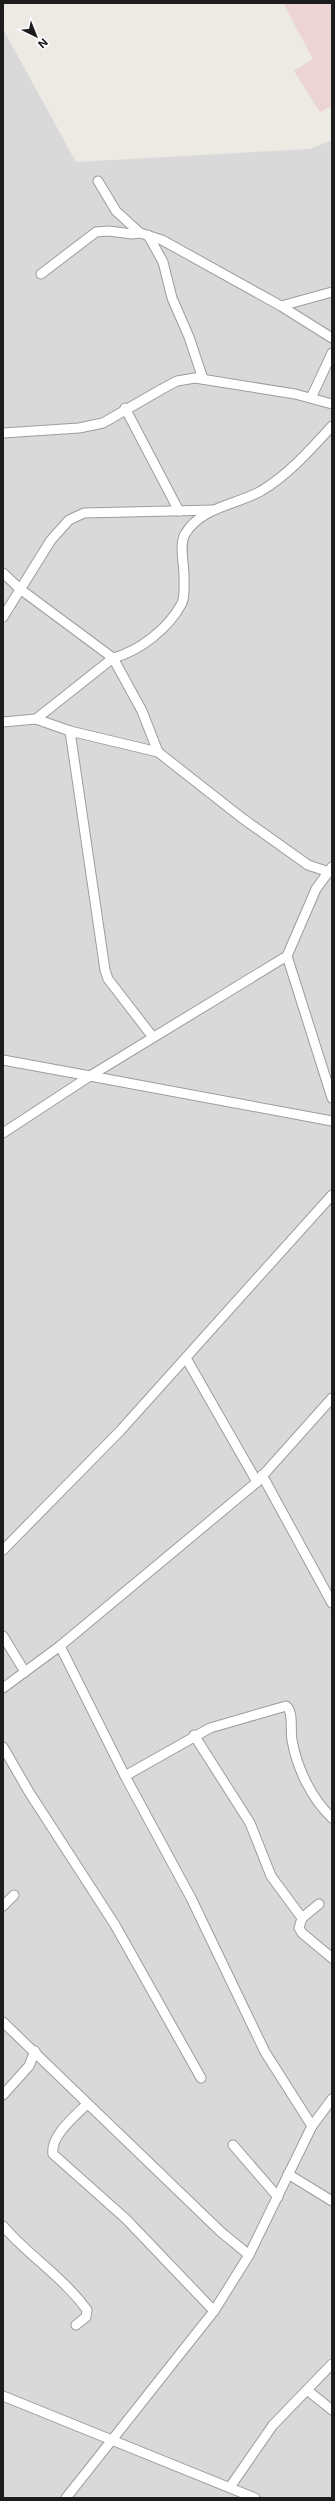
<svg xmlns="http://www.w3.org/2000/svg" width="335" height="2501" viewBox="0 0 335 2501" font-family="Inter,sans-serif">
<rect width="100%" height="100%" fill="#ede9e3"/>
<path fill="#dad9da" d="M 3,29 L 76,162 L 310,149 L 332,140 L 332,2498 L 3,2498 Z"/>
<path fill="#ecd4d5" d="M 283,3 L 332,3 L 332,106 L 320,112 L 294,71 L 313,59 Z"/>
<g fill="none" stroke-linecap="round" stroke-linejoin="round">
<g stroke="#9d9d9d" stroke-width="11">
<g id="minor">
<path d="M 98,181 L 116,211 L 140,233"/>
<path d="M 148,235 L 163,262 L 172,298 L 189,337 L 203,379"/>
<path d="M 41,274 L 96,232 L 109,231 L 132,234 L 140,233 L 162,240 L 281,306 L 332,338"/>
<path d="M 281,306 L 332,292"/>
<path d="M 311,398 L 332,353"/>
<path d="M 125,408 L 179,511"/>
<path d="M 3,433 L 79,428 L 103,423 L 162,389 L 177,381 L 195,378 L 295,394 L 332,404"/>
<path d="M 3,573 L 20,589 L 113,658 L 142,711 L 158,752"/>
<path d="M 3,617 L 51,540 L 69,520 L 84,513 L 214,510"/>
<path d="M 36,719 L 113,658 C 140,651 169,628 182,603 C 185,596 184,583 184,576 C 184,563 179,545 185,534 C 201,507 236,505 261,491 C 288,475 311,449 332,426"/>
<path d="M 3,722 L 36,719 L 70,731 L 158,752 L 242,818 L 308,865 L 332,873"/>
<path d="M 70,731 L 105,970 L 108,979 L 152,1036"/>
<path d="M 332,867 L 316,889 L 287,956 L 332,1098"/>
<path d="M 3,1060 L 90,1076 L 287,956"/>
<path d="M 3,1133 L 90,1076 L 332,1121"/>
<path d="M 186,1358 L 257,1482"/>
<path d="M 262,1475 L 332,1603"/>
<path d="M 3,1550 L 120,1431 L 332,1195"/>
<path d="M 3,1636 L 25,1672"/>
<path d="M 60,1646 L 125,1776 L 191,1898 L 265,2052 L 312,2126"/>
<path d="M 3,1688 L 60,1646 L 257,1482 L 332,1398"/>
<path d="M 194,1735 L 250,1823 L 271,1876 L 302,1918 L 299,1928 L 302,1933 L 332,1958"/>
<path d="M 3,1747 L 29,1792 L 115,1925 L 201,2078"/>
<path d="M 125,1776 L 210,1728 L 286,1706 C 294,1711 290,1731 292,1740 C 297,1769 312,1799 332,1818"/>
<path d="M 3,1906 L 14,1895"/>
<path d="M 302,1918 L 319,1904"/>
<path d="M 3,2022 L 221,2232 L 249,2255"/>
<path d="M 3,2095 L 29,2066 L 35,2051"/>
<path d="M 87,2104 C 75,2116 50,2136 53,2154 L 126,2219 L 214,2311"/>
<path d="M 233,2145 L 278,2197"/>
<path d="M 288,2174 L 332,2201"/>
<path d="M 3,2226 C 29,2256 64,2278 87,2310 L 86,2317 L 76,2325"/>
<path d="M 307,2390 L 332,2410"/>
<path d="M 3,2396 L 255,2498"/>
<path d="M 230,2487 L 273,2425 L 332,2364"/>
<path d="M 66,2498 L 214,2311 L 249,2255 L 312,2126 L 332,2099"/>
</g>
</g>
<use href="#minor" stroke="#fff" stroke-width="9"/>
</g>
<rect width="335" height="2501" fill="none" stroke="#1c1c1c" stroke-width="8"/>
<g transform="translate(36 36) rotate(137)" stroke="#ffffff" stroke-width="3" paint-order="stroke">
<path d="M0-3L7 15L0 10L-7 15Z" fill="#1c1c1c"/>
<text y="-6" font-size="11" font-weight="bold" text-anchor="middle" fill="#1c1c1c">N</text>
</g>
</svg>
